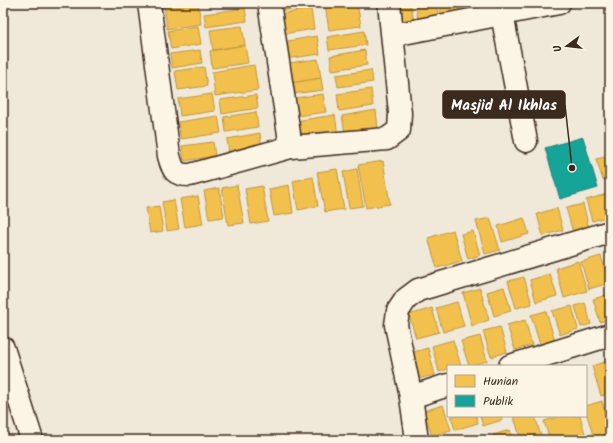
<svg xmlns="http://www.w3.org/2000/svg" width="613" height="443" viewBox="0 0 613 443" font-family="Kalam,sans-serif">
<rect width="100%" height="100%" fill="#f0e9d9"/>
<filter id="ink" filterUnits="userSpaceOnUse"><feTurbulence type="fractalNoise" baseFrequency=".025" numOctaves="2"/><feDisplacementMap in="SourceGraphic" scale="8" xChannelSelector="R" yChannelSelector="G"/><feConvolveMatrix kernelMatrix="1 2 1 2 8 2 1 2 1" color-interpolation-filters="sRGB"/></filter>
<g filter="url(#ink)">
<g fill="#f2c14e" stroke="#bb9440">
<path d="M 178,3 L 198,3 L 201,24 L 167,29 L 164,5 Z"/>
<path d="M 280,3 L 312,3 L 313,6 L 281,11 Z"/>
<path d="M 341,3 L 357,3 L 361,26 L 329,30 L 325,5 Z"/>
<path d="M 394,3 L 410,3 L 415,25 L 399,28 Z"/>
<path d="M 415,3 L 436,3 L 439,20 L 419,24 Z"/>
<path d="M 439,3 L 458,3 L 460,14 L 442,18 Z"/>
<path d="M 463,3 L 481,3 L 482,10 L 465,13 Z"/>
<path d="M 245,8 L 247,21 L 206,27 L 204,14 Z"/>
<path d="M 311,9 L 314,29 L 283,34 L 280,14 Z"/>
<path d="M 198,26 L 201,44 L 171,49 L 168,31 Z"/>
<path d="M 242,26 L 245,45 L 213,50 L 210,30 Z"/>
<path d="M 364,31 L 366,45 L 329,50 L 327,37 Z"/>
<path d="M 317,36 L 320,54 L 285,59 L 282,42 Z"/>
<path d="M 245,45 L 248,63 L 212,68 L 210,51 Z"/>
<path d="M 200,50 L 202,63 L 172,68 L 170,54 Z"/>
<path d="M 365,50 L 367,65 L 332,70 L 330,56 Z"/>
<path d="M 318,59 L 321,78 L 291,83 L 288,63 Z"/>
<path d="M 254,65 L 258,90 L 215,96 L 212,72 Z"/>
<path d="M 204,67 L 207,86 L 178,90 L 175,71 Z"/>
<path d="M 371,70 L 373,82 L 338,87 L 336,75 Z"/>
<path d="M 321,78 L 323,90 L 292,94 L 291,83 Z"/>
<path d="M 371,89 L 373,106 L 339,111 L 337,94 Z"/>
<path d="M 212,94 L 215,111 L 180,116 L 178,99 Z"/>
<path d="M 323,94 L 326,112 L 297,116 L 295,98 Z"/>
<path d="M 256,95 L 258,108 L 222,114 L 220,100 Z"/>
<path d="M 376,110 L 378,128 L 345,133 L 342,116 Z"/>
<path d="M 256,112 L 258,127 L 226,132 L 224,117 Z"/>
<path d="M 335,115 L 338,135 L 298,141 L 295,121 Z"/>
<path d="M 218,116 L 221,133 L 181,139 L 178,122 Z"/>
<path d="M 260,133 L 262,148 L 229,153 L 227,139 Z"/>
<path d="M 213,142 L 215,156 L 184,161 L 182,146 Z"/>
<path d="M 605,157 L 610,173 L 610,178 L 603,180 L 596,159 Z"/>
<path d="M 383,161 L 390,204 L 366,208 L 358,165 Z"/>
<path d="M 337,169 L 344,209 L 325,212 L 317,172 Z"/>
<path d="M 357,169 L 363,206 L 349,208 L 343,172 Z"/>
<path d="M 313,177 L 318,206 L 298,210 L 293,181 Z"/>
<path d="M 237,185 L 244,223 L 228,225 L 222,188 Z"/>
<path d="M 289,185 L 293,213 L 274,216 L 269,189 Z"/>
<path d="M 262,186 L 268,221 L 251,224 L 245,189 Z"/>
<path d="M 219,188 L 224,217 L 209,219 L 204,191 Z"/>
<path d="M 610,193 L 610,216 L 592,221 L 586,200 Z"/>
<path d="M 198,196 L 203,224 L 185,227 L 180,199 Z"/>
<path d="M 174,200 L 179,229 L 167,231 L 162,202 Z"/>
<path d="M 583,204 L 589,228 L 573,232 L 566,208 Z"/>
<path d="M 159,206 L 163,231 L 150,233 L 146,208 Z"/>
<path d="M 557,208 L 563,230 L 543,236 L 537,214 Z"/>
<path d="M 490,218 L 500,250 L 485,254 L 476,221 Z"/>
<path d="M 524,218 L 529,234 L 502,242 L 498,226 Z"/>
<path d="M 453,230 L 462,261 L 437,268 L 428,238 Z"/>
<path d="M 473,231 L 480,255 L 468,259 L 461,234 Z"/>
<path d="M 601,256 L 609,283 L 589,289 L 581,262 Z"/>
<path d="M 578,261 L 587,291 L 564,298 L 556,268 Z"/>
<path d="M 550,274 L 557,296 L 536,302 L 530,280 Z"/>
<path d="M 524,277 L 532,304 L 516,308 L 508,281 Z"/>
<path d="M 504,287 L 511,311 L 494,316 L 487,292 Z"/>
<path d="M 480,288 L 489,320 L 472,326 L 463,293 Z"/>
<path d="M 610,294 L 610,319 L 600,322 L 593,299 Z"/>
<path d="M 457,302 L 464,326 L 443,332 L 436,308 Z"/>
<path d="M 585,303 L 591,324 L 581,327 L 575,306 Z"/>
<path d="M 572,306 L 578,329 L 560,335 L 552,311 Z"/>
<path d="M 432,308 L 439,332 L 416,338 L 409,315 Z"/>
<path d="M 546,311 L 555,341 L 540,345 L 531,315 Z"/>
<path d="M 525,320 L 532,345 L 515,350 L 507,325 Z"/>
<path d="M 500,327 L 507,352 L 491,357 L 483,331 Z"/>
<path d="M 480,336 L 487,361 L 469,366 L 461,341 Z"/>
<path d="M 453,340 L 461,366 L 448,366 L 448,369 L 439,372 L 432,346 Z"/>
<path d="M 428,348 L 435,375 L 417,379 L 410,353 Z"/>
<path d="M 610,360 L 610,394 L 601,396 L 592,366 Z"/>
<path d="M 602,401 L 610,433 L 594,438 L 586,412 L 586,406 Z"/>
<path d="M 443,405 L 451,430 L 432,436 L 424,411 Z"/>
<path d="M 451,416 L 476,416 L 478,423 L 455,430 Z"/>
<path d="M 480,416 L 501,416 L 502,420 L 483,426 Z"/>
<path d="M 517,416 L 535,416 L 542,440 L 521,440 L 514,417 Z"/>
<path d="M 561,416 L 580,416 L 586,437 L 574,440 L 550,440 L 544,421 Z"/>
<path d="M 510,430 L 513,440 L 494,440 L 493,435 Z"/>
</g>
<path fill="#17a398" stroke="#227f73" d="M 583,137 L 598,188 L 560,199 L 545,148 Z"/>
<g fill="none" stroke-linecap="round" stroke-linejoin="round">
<g stroke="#3b2a1e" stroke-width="25">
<g id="minor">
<path d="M 149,3 L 169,156 C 173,170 174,175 190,175 L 291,147 L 387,139 L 399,130 L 400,113 L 389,3"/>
<path d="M 269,3 L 291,147"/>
<path d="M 502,14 L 526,141"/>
<path d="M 393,35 L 559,3"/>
<path d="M 510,366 L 610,335"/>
<path d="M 411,397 L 448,385"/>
<path d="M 417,440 L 411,397 L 396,325 L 398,311 L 406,299 L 418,290 L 610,232"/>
</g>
</g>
<g stroke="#3b2a1e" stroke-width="25">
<path id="tertiary" d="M 3,348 L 32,440"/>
</g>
<use href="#minor" stroke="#fcf5e5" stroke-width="22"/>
<use href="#tertiary" stroke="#fcf5e5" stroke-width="22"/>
</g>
</g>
<path fill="none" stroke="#3b2a1e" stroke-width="1.5" d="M572 168L565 105"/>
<circle fill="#3b2a1e" stroke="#fcf5e5" stroke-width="1.5" cx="572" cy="168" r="4"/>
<rect fill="#3b2a1e" stroke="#3b2a1e" stroke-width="1.5" x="443" y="91" width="122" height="27" rx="4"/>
<g font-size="15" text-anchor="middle" font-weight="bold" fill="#fff">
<text x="504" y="110">Masjid Al Ikhlas</text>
</g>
<rect width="613" height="443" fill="none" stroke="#fcf5e5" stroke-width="16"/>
<rect x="8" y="8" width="597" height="427" fill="none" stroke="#3b2a1e" stroke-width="1.5" filter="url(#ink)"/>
<rect x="447" y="365" width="140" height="52" fill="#fcf5e5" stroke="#afa495"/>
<rect x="455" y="375" width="20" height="12" fill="#f2c14e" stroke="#afa495"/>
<text x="483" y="385" font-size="12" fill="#3b2a1e">Hunian</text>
<rect x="455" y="395" width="20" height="12" fill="#17a398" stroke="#afa495"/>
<text x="483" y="405" font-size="12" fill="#3b2a1e">Publik</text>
<g transform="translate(567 46) rotate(255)" stroke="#fcf5e5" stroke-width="3" paint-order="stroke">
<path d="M0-3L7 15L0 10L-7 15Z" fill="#3b2a1e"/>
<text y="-6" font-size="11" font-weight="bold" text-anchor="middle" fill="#3b2a1e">U</text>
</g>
</svg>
